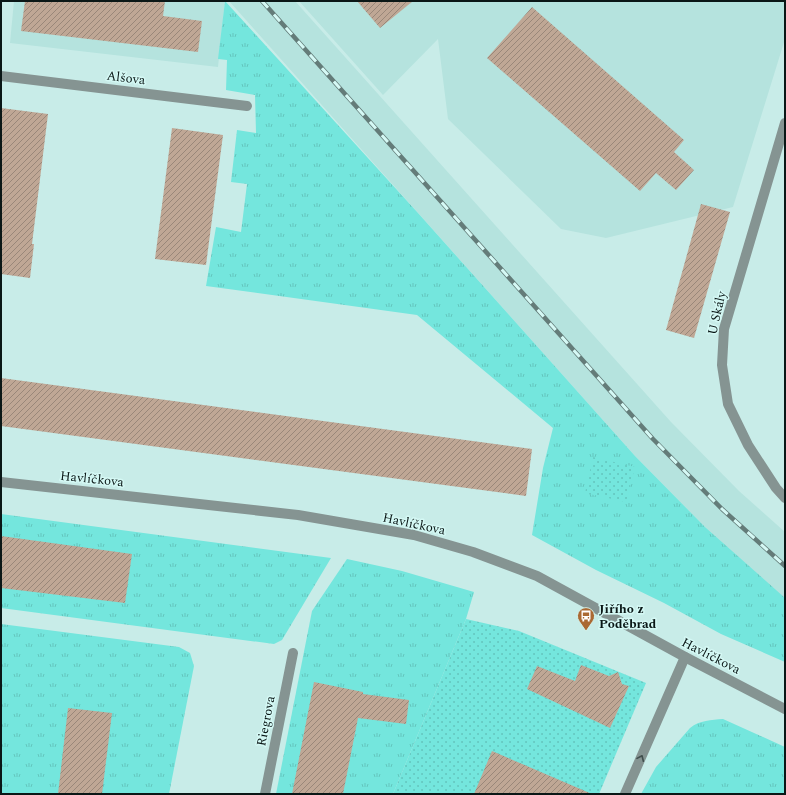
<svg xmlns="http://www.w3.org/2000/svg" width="786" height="795" viewBox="0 0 786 795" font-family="Spectral,serif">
<defs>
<pattern id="grass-tufts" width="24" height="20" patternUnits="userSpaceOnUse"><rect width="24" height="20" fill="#74e6dd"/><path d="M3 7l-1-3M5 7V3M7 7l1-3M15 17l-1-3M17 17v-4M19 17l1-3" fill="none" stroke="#63c5bd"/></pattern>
<pattern id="park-dots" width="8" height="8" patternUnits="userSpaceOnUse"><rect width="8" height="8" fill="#74e6dd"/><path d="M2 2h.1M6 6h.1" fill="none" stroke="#63c5bd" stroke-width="1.8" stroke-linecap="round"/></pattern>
<pattern id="building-hatch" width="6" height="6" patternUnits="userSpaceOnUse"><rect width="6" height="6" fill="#bfa795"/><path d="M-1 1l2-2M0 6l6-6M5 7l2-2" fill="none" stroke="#998779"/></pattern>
</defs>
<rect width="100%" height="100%" fill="#c8ece8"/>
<g fill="#b5e3de">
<path d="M 14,1 L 225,1 L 218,67 L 10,43 Z"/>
<path d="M 229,1 L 295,1 L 671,422 L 739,491 L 785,532 L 785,599 L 705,527 L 635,456 Z"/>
<path d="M 299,1 L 785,1 L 785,39 L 733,207 L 606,238 L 561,229 L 448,119 L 438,39 L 383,95 Z"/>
</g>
<g fill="url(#grass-tufts)">
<path d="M 225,1 L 418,213 L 635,456 L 705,527 L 785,598 L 785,662 L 721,634 L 664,603 L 596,570 L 532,535 L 543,468 L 553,428 L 417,315 L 206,286 L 216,227 L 241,232 L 247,184 L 231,182 L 237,130 L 256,133 L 255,95 L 226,90 L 227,60 L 218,59 Z"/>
<path d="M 1,514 L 331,558 L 282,640 L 274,644 L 1,608 Z"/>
<path d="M 347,559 L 402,571 L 474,592 L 466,619 L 393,794 L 276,794 L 312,611 Z"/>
<path d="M 1,624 L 179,647 L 190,653 L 194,666 L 169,794 L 1,794 Z"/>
<path d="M 723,719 L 785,747 L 785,794 L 641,794 L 656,767 L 690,728 C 700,720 711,720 723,719 Z"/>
</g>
<g fill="url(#park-dots)">
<path d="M 593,457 L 635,467 L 626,502 L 585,493 Z"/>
<path d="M 466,619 L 519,631 L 646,683 L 599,794 L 393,794 Z"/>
</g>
<g fill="url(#building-hatch)">
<path d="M 25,1 L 165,1 L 163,16 L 202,21 L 198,52 L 21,31 Z"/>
<path d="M 357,1 L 413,1 L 380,28 Z"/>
<path d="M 532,7 L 684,140 L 674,152 L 694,170 L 676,190 L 656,173 L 640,191 L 487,58 Z"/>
<path d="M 1,108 L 48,114 L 32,244 L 34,244 L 30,278 L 1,274 Z"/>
<path d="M 172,128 L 223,135 L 206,265 L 155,259 Z"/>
<path d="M 701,204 L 730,212 L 694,338 L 666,330 Z"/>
<path d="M 1,378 L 532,449 L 526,496 L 1,426 Z"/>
<path d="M 1,536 L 132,554 L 125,603 L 1,588 Z"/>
<path d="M 581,665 L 609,676 L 618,672 L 622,684 L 629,686 L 610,728 L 527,689 L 537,666 L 575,681 Z"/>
<path d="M 314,682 L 363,692 L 363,694 L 409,700 L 406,724 L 358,718 L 343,794 L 292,794 Z"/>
<path d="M 68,708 L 112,713 L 102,794 L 58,794 Z"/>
<path d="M 492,751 L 592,794 L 474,794 Z"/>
</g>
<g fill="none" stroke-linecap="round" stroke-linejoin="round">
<g stroke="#859492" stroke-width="10">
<path d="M 1,76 L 247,106"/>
<path d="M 785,123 L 724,329 L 722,365 L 728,404 L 748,445 L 776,488 L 785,498"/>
<path d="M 1,482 L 298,515 L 414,535 L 473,552 L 537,576 L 685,657 L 785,709"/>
<path d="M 265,794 L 293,653"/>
<path d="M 625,794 L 685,657"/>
</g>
<g stroke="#647c79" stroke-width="4.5">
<path id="rail" d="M 262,1 L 653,439 L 722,509 L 785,566"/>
</g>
<use href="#rail" stroke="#d5f9f5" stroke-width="3" stroke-dasharray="9" stroke-linecap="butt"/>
</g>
<defs><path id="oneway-chevron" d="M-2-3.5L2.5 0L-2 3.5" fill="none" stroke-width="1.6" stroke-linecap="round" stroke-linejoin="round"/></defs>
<use stroke="#414f4e" href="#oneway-chevron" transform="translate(641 758) rotate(-66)"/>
<defs>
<g id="bus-pin" transform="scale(0.9)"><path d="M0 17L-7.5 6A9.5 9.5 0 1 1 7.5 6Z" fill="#aa6933" stroke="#d5f9f5"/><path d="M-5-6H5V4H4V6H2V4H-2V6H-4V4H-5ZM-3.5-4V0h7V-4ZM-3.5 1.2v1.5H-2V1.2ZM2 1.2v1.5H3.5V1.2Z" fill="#fff"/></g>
</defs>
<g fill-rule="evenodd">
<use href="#bus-pin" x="586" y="616"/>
</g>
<g text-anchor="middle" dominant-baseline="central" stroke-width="3" stroke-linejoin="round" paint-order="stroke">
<g font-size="13" fill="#0a1716" stroke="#d5f9f5">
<text transform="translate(126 78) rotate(7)">Alšova</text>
<text transform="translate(717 313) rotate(-77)">U Skály</text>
<text transform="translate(92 479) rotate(6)">Havlíčkova</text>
<text transform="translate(414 524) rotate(12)">Havlíčkova</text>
<text transform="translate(711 656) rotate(27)">Havlíčkova</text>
<text transform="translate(266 721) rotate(-79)">Riegrova</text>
</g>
<g font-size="13" font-weight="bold" fill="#0a1716" stroke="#d5f9f5" text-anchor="start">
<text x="599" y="609">Jiřího z<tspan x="599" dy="15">Poděbrad</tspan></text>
</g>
</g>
<rect width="786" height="795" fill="none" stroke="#0a1716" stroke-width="4"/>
</svg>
